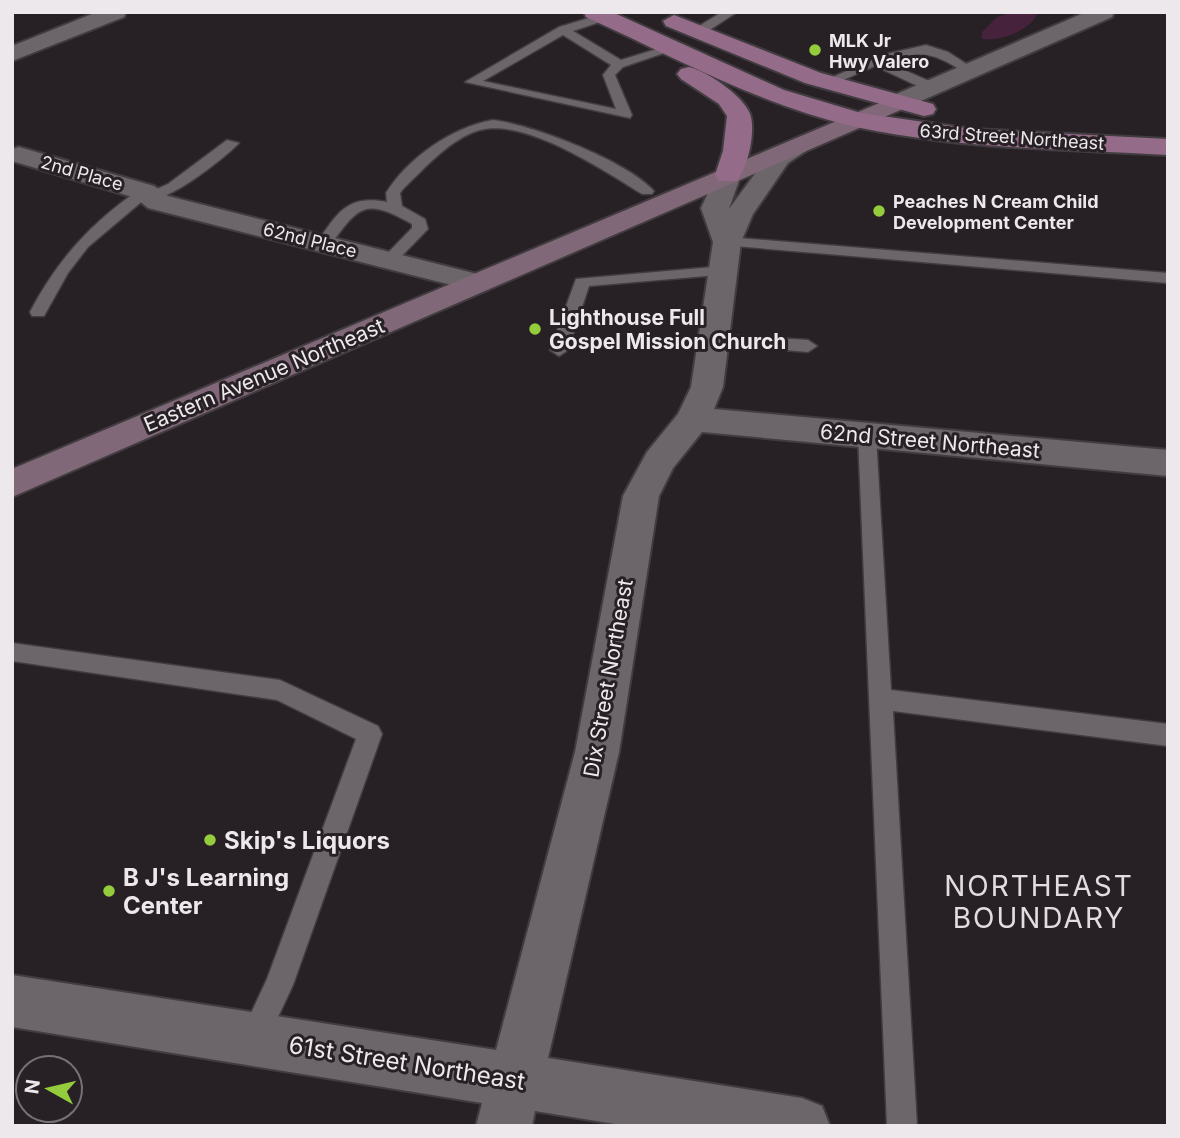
<svg xmlns="http://www.w3.org/2000/svg" width="1180" height="1138" viewBox="0 0 1180 1138" font-family="Inter,sans-serif">
<rect width="100%" height="100%" fill="#272125"/>
<path fill="#46223c" d="M 1004,12 L 1038,12 C 1032,30 1000,42 982,39 L 982,32 L 997,17 L 1004,15 Z"/>
<g fill="none" stroke-linecap="round" stroke-linejoin="round">
<g stroke="#413c3f" stroke-width="3">
<g id="lane">
<path d="M 722,12 L 737,12 L 702,35 L 694,35 L 694,29 Z"/>
<path d="M 602,14 L 606,16 L 606,20 L 573,31 L 621,60 L 673,44 L 679,48 L 623,67 L 615,75 L 632,115 L 630,118 L 465,82 L 559,27 ZM 563,35 L 611,65 L 603,75 L 616,109 L 483,81 Z"/>
<path d="M 926,45 L 948,52 L 976,70 L 966,73 C 933,53 923,49 886,62 L 936,84 L 936,90 L 926,90 L 875,66 L 832,85 L 821,82 L 886,54 Z"/>
<path d="M 493,120 C 534,125 627,161 654,191 L 652,194 L 642,194 C 604,171 526,118 480,130 C 451,138 425,168 404,188 L 400,193 L 402,206 L 425,219 L 428,229 L 395,263 L 389,265 L 381,260 L 412,228 L 412,224 C 364,197 359,206 329,247 L 319,247 L 316,244 C 337,214 346,194 387,202 L 386,193 C 408,158 452,127 493,120 Z"/>
<path d="M 227,140 L 239,143 C 226,157 162,208 146,198 L 88,247 L 68,273 L 44,316 L 32,316 L 30,312 C 58,259 91,223 140,189 L 152,191 L 168,184 Z"/>
<path d="M 727,237 L 1168,273 L 1168,283 L 722,245 L 719,242 Z"/>
<path d="M 724,266 L 730,268 L 730,274 L 589,286 L 568,350 L 559,356 L 550,350 L 576,279 Z"/>
<path d="M 714,334 L 808,340 L 817,346 L 808,352 L 708,344 L 705,340 Z"/>
<path d="M 867,428 L 876,435 L 891,690 L 1168,724 L 1168,746 L 893,711 L 917,1126 L 887,1126 L 858,435 Z"/>
<path d="M 12,643 L 280,680 L 378,726 L 382,734 L 293,985 L 263,1049 L 253,1053 L 243,1049 L 239,1039 L 267,979 L 356,739 L 277,700 L 12,661 Z"/>
</g>
</g>
<g stroke="#413c3f" stroke-width="4">
<g id="street">
<path d="M 97,12 L 126,12 L 124,17 L 12,61 L 12,46 Z"/>
<path d="M 1086,12 L 1114,12 L 1112,17 L 905,108 L 887,108 L 884,103 L 887,98 Z"/>
<path d="M 805,135 L 814,138 L 818,143 L 788,163 L 753,214 L 741,242 L 723,387 L 714,409 L 1168,450 L 1168,476 L 702,432 L 673,468 L 659,496 L 619,752 L 548,1058 L 802,1098 L 822,1106 L 830,1126 L 627,1126 L 535,1111 L 532,1126 L 476,1126 L 482,1103 L 12,1027 L 12,975 L 496,1050 L 575,752 L 623,496 L 647,452 L 678,414 L 691,387 L 713,242 L 701,208 L 719,169 L 737,169 L 741,175 L 729,209 L 770,153 Z"/>
<path d="M 19,147 L 154,186 L 168,196 L 489,277 L 494,283 L 489,289 L 479,292 L 148,208 L 136,198 L 12,161 L 12,149 Z"/>
</g>
</g>
<g stroke="#413c3f" stroke-width="4">
<path id="secondary" d="M 896,96 L 905,98 L 908,103 L 905,108 L 12,497 L 12,469 Z"/>
</g>
<g stroke="#413c3f" stroke-width="4">
<g id="primary">
<path d="M 584,12 L 612,12 L 784,90 L 861,113 L 973,129 L 1168,139 L 1168,155 C 1064,149 958,149 856,127 C 762,106 674,57 586,17 Z"/>
<path d="M 674,15 L 821,73 L 933,104 L 936,109 L 933,114 L 924,116 L 805,83 L 666,26 L 663,21 Z"/>
<path d="M 689,67 C 707,71 747,98 751,117 C 755,135 748,166 737,181 L 719,181 L 715,175 L 723,151 L 727,116 L 719,104 L 681,79 L 677,74 L 681,69 Z"/>
</g>
</g>
<use href="#lane" fill="#6c656a" fill-rule="evenodd"/>
<use href="#street" fill="#6c656a" fill-rule="evenodd"/>
<use href="#secondary" fill="#806879" fill-rule="evenodd"/>
<use href="#primary" fill="#946b88" fill-rule="evenodd"/>
</g>
<g fill="#94cc3c" stroke="#272125" stroke-width="2.5">
<circle cx="815" cy="50" r="7"/>
<circle cx="879" cy="211" r="7"/>
<circle cx="535" cy="329" r="7"/>
<circle cx="210" cy="840" r="7"/>
<circle cx="109" cy="891" r="7"/>
</g>
<g text-anchor="middle" dominant-baseline="central" stroke-width="6" stroke-linejoin="round" paint-order="stroke">
<g font-size="18" font-weight="bold" fill="#ede8eb" stroke="#272125" text-anchor="start">
<text x="829" y="40">MLK Jr<tspan x="829" dy="21">Hwy Valero</tspan></text>
<text x="893" y="201">Peaches N Cream Child<tspan x="893" dy="21">Development Center</tspan></text>
</g>
<g font-size="18" fill="#ede8eb" stroke="#272125">
<text transform="translate(1012 137) rotate(4)">63rd Street Northeast</text>
<text transform="translate(82 173) rotate(16)">2nd Place</text>
<text transform="translate(310 240) rotate(14)">62nd Place</text>
</g>
<g font-size="21" font-weight="bold" fill="#ede8eb" stroke="#272125" text-anchor="start">
<text x="549" y="317">Lighthouse Full<tspan x="549" dy="24">Gospel Mission Church</tspan></text>
</g>
<g font-size="21" fill="#ede8eb" stroke="#272125">
<text transform="translate(264 375) rotate(-23)">Eastern Avenue Northeast</text>
<text transform="translate(930 441) rotate(5)">62nd Street Northeast</text>
<text transform="translate(608 678) rotate(-80)">Dix Street Northeast</text>
</g>
<g font-size="24" font-weight="bold" fill="#ede8eb" stroke="#272125" text-anchor="start">
<text x="224" y="840">Skip's Liquors</text>
<text x="123" y="877">B J's Learning<tspan x="123" dy="28">Center</tspan></text>
</g>
<g font-size="24" fill="#ede8eb" stroke="#272125">
<text transform="translate(407 1063) rotate(9)">61st Street Northeast</text>
</g>
<g font-size="28" letter-spacing="2" fill="#e4dce1" stroke="#272125">
<text x="1039" y="886">NORTHEAST<tspan x="1039" dy="32">BOUNDARY</tspan></text>
</g>
</g>
<rect width="1180" height="1138" fill="none" stroke="#ede8eb" stroke-width="28"/>
<g transform="translate(49 1089) rotate(278)"><circle r="33" fill="#272125" stroke="#767174" stroke-width="2"/>
<path d="M0-5L12 26L0 18L-12 26Z" fill="#94cc3c"/>
<text y="-10" font-size="19" font-weight="bold" text-anchor="middle" fill="#ede8eb">N</text>
</g>
</svg>
